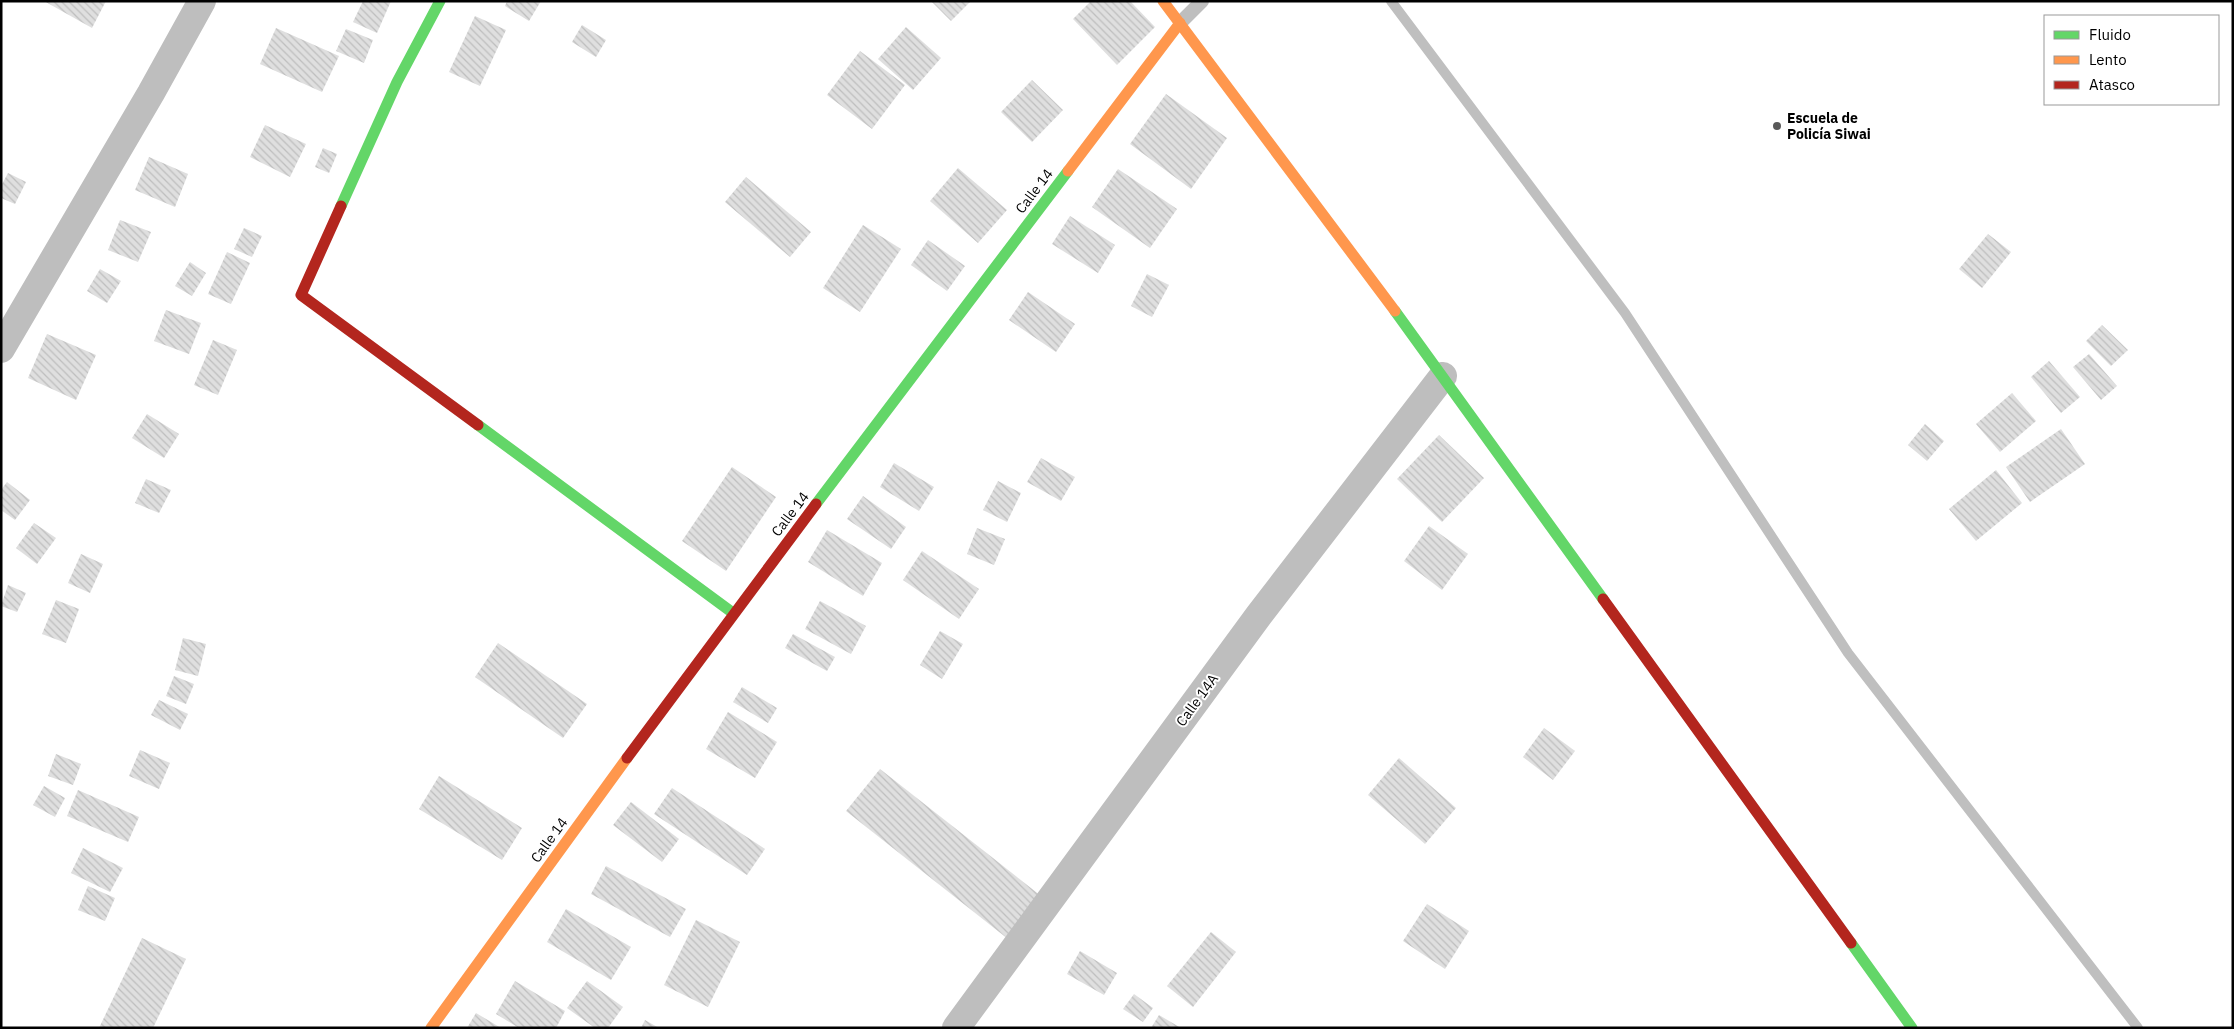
<svg xmlns="http://www.w3.org/2000/svg" width="2234" height="1029" viewBox="0 0 2234 1029" font-family="'IBM Plex Sans',sans-serif">
<defs>
<pattern id="building-back-hatch" width="6" height="6" patternUnits="userSpaceOnUse" patternTransform="scale(1.25)"><rect width="6" height="6" fill="#dfdfdf"/><path d="M-1 5l2 2M0 0l6 6M5-1l2 2" fill="none" stroke="#bebebe"/></pattern>
</defs>
<rect width="100%" height="100%" fill="#fff"/>
<g fill="none" stroke-linecap="round" stroke-linejoin="round">
<path stroke="#bfbfbf" stroke-width="10" d="M 1391,1 L 1625,313 L 1848,653 L 2138,1028"/>
</g>
<g fill="url(#building-back-hatch)">
<path d="M 44,1 L 106,1 L 92,28 Z"/>
<path d="M 363,1 L 391,1 L 377,33 L 353,22 Z"/>
<path d="M 507,1 L 541,1 L 529,21 L 505,6 Z"/>
<path d="M 931,1 L 971,1 L 951,21 Z"/>
<path d="M 1091,1 L 1130,1 L 1155,27 L 1117,65 L 1073,19 Z"/>
<path d="M 475,16 L 506,30 L 480,86 L 449,72 Z"/>
<path d="M 582,25 L 606,40 L 596,57 L 572,42 Z"/>
<path d="M 906,27 L 941,58 L 913,90 L 878,59 Z"/>
<path d="M 276,28 L 339,56 L 322,92 L 260,64 Z"/>
<path d="M 346,29 L 373,40 L 364,63 L 336,51 Z"/>
<path d="M 860,51 L 905,85 L 872,129 L 827,95 Z"/>
<path d="M 1032,80 L 1063,110 L 1032,142 L 1001,112 Z"/>
<path d="M 1166,94 L 1227,138 L 1191,189 L 1130,144 Z"/>
<path d="M 265,125 L 306,144 L 290,177 L 250,157 Z"/>
<path d="M 323,148 L 337,154 L 329,173 L 315,167 Z"/>
<path d="M 149,157 L 188,174 L 175,207 L 135,190 Z"/>
<path d="M 958,168 L 1007,210 L 978,243 L 930,201 Z"/>
<path d="M 1118,169 L 1177,209 L 1150,248 L 1092,207 Z"/>
<path d="M 8,173 L 26,182 L 15,204 L 1,198 L 1,186 Z"/>
<path d="M 746,177 L 811,232 L 790,257 L 725,202 Z"/>
<path d="M 1070,216 L 1115,245 L 1098,273 L 1052,244 Z"/>
<path d="M 120,220 L 151,232 L 138,262 L 108,250 Z"/>
<path d="M 863,225 L 901,249 L 860,312 L 823,288 Z"/>
<path d="M 244,228 L 262,236 L 252,257 L 234,249 Z"/>
<path d="M 1988,234 L 2011,252 L 1982,288 L 1959,269 Z"/>
<path d="M 928,240 L 965,266 L 947,291 L 911,265 Z"/>
<path d="M 227,252 L 250,263 L 231,304 L 208,294 Z"/>
<path d="M 190,262 L 206,273 L 192,296 L 175,286 Z"/>
<path d="M 100,269 L 121,281 L 107,303 L 87,291 Z"/>
<path d="M 1147,274 L 1169,285 L 1152,317 L 1131,306 Z"/>
<path d="M 1028,292 L 1075,324 L 1056,352 L 1009,320 Z"/>
<path d="M 166,310 L 201,323 L 189,354 L 154,341 Z"/>
<path d="M 2102,325 L 2128,350 L 2111,366 L 2086,341 Z"/>
<path d="M 47,334 L 96,355 L 76,400 L 28,378 Z"/>
<path d="M 213,340 L 237,350 L 218,395 L 194,385 Z"/>
<path d="M 2089,354 L 2117,386 L 2101,400 L 2073,367 Z"/>
<path d="M 2049,361 L 2080,397 L 2061,413 L 2031,377 Z"/>
<path d="M 2012,393 L 2036,421 L 2000,452 L 1976,424 Z"/>
<path d="M 147,414 L 179,434 L 164,458 L 132,438 Z"/>
<path d="M 1925,424 L 1944,441 L 1927,461 L 1908,445 Z"/>
<path d="M 2061,429 L 2085,464 L 2030,502 L 2006,467 Z"/>
<path d="M 1439,435 L 1484,478 L 1442,522 L 1397,479 Z"/>
<path d="M 1041,458 L 1075,477 L 1061,501 L 1027,482 Z"/>
<path d="M 894,463 L 934,487 L 919,511 L 880,487 Z"/>
<path d="M 732,467 L 776,497 L 726,571 L 682,541 Z"/>
<path d="M 1996,470 L 2022,503 L 1976,541 L 1949,509 Z"/>
<path d="M 146,479 L 171,490 L 159,513 L 135,503 Z"/>
<path d="M 998,481 L 1021,493 L 1007,522 L 983,510 Z"/>
<path d="M 7,482 L 30,500 L 15,520 L 1,510 L 1,490 Z"/>
<path d="M 863,496 L 906,527 L 891,549 L 847,519 Z"/>
<path d="M 34,523 L 56,538 L 37,564 L 16,548 Z"/>
<path d="M 1429,526 L 1468,554 L 1442,590 L 1404,561 Z"/>
<path d="M 977,528 L 1005,539 L 994,565 L 967,554 Z"/>
<path d="M 827,530 L 882,563 L 863,596 L 808,562 Z"/>
<path d="M 922,551 L 979,589 L 959,619 L 903,580 Z"/>
<path d="M 81,554 L 103,564 L 90,593 L 68,583 Z"/>
<path d="M 8,585 L 26,593 L 17,612 L 1,606 Z"/>
<path d="M 56,600 L 79,609 L 66,643 L 42,634 Z"/>
<path d="M 820,601 L 866,626 L 851,654 L 805,629 Z"/>
<path d="M 940,631 L 963,644 L 942,679 L 920,665 Z"/>
<path d="M 793,634 L 835,657 L 827,671 L 785,648 Z"/>
<path d="M 183,638 L 206,644 L 198,676 L 175,670 Z"/>
<path d="M 498,643 L 587,704 L 563,738 L 475,677 Z"/>
<path d="M 174,676 L 194,684 L 186,704 L 166,696 Z"/>
<path d="M 742,687 L 777,708 L 768,723 L 733,702 Z"/>
<path d="M 159,700 L 188,714 L 180,730 L 151,715 Z"/>
<path d="M 728,712 L 777,742 L 755,778 L 706,749 Z"/>
<path d="M 1544,728 L 1575,751 L 1553,780 L 1523,757 Z"/>
<path d="M 140,750 L 170,763 L 159,789 L 129,776 Z"/>
<path d="M 56,754 L 81,764 L 73,785 L 48,776 Z"/>
<path d="M 1399,758 L 1456,808 L 1425,844 L 1368,795 Z"/>
<path d="M 880,769 L 1041,896 L 1008,939 L 846,811 Z"/>
<path d="M 439,776 L 522,828 L 502,860 L 419,809 Z"/>
<path d="M 44,786 L 65,798 L 55,817 L 33,805 Z"/>
<path d="M 672,788 L 765,849 L 747,875 L 654,814 Z"/>
<path d="M 78,790 L 139,817 L 128,842 L 67,816 Z"/>
<path d="M 631,802 L 679,839 L 662,862 L 613,825 Z"/>
<path d="M 83,848 L 123,868 L 110,892 L 71,873 Z"/>
<path d="M 606,866 L 686,909 L 670,937 L 591,894 Z"/>
<path d="M 88,886 L 115,898 L 105,921 L 78,910 Z"/>
<path d="M 1427,904 L 1469,931 L 1445,969 L 1403,941 Z"/>
<path d="M 566,909 L 631,947 L 611,980 L 547,942 Z"/>
<path d="M 696,920 L 740,942 L 708,1007 L 664,985 Z"/>
<path d="M 1211,932 L 1236,952 L 1193,1007 L 1167,986 Z"/>
<path d="M 142,938 L 186,959 L 153,1028 L 99,1028 Z"/>
<path d="M 1080,951 L 1117,973 L 1104,995 L 1067,974 Z"/>
<path d="M 515,981 L 565,1011 L 556,1028 L 519,1028 L 496,1014 Z"/>
<path d="M 587,981 L 623,1007 L 608,1028 L 595,1028 L 567,1008 Z"/>
<path d="M 1134,994 L 1153,1008 L 1143,1022 L 1123,1009 Z"/>
<path d="M 476,1013 L 501,1028 L 467,1028 Z"/>
<path d="M 1159,1015 L 1181,1028 L 1151,1028 Z"/>
<path d="M 645,1020 L 659,1028 L 641,1028 Z"/>
</g>
<g fill="none" stroke-linecap="round" stroke-linejoin="round">
<path stroke="#bebebe" stroke-width="14" d="M 1180,23 L 1202,1"/>
<g stroke="#bebebe" stroke-width="28">
<path d="M 1,349 L 151,93 L 202,1"/>
<path d="M 956,1028 L 1259,615 L 1443,376"/>
</g>
<g stroke="#63d668" stroke-width="11">
<path d="M 341,206 L 397,82 L 440,1"/>
<path d="M 1395,311 L 1603,599"/>
<path d="M 478,425 L 733,613"/>
<path d="M 816,504 L 1068,171"/>
<path d="M 1851,943 L 1912,1028"/>
</g>
<g stroke="#ff974d" stroke-width="11">
<path d="M 1163,1 L 1395,311"/>
<path d="M 1068,171 L 1180,23"/>
<path d="M 431,1028 L 627,758"/>
</g>
<g stroke="#b3261e" stroke-width="11">
<path d="M 341,206 L 301,295 L 478,425"/>
<path d="M 1603,599 L 1851,943"/>
<path d="M 627,758 L 816,504"/>
</g>
</g>
<circle fill="#595959" stroke="#fff" stroke-width="2" cx="1777" cy="126" r="5"/>
<g text-anchor="middle" dominant-baseline="central" stroke-width="4" stroke-linejoin="round" paint-order="stroke">
<g font-size="14" font-weight="bold" fill="#000" stroke="#fff" text-anchor="start">
<text x="1787" y="118">Escuela de<tspan x="1787" dy="16">Policía Siwai</tspan></text>
</g>
<g font-size="14" fill="#000" stroke="#fff">
<text transform="translate(1034 191) rotate(-53)">Calle 14</text>
<text transform="translate(790 514) rotate(-53)">Calle 14</text>
<text transform="translate(1197 700) rotate(-54)">Calle 14A</text>
<text transform="translate(549 840) rotate(-54)">Calle 14</text>
</g>
</g>
<rect width="2234" height="1029" fill="none" stroke="#000000" stroke-width="5"/>
<rect x="2044" y="15" width="175" height="90" fill="#ffffff" stroke="#999999"/>
<rect x="2054" y="31" width="25" height="8" fill="#63d668" stroke="#999999"/>
<text x="2089" y="40" font-size="15" fill="#000000">Fluido</text>
<rect x="2054" y="56" width="25" height="8" fill="#ff974d" stroke="#999999"/>
<text x="2089" y="65" font-size="15" fill="#000000">Lento</text>
<rect x="2054" y="81" width="25" height="8" fill="#b3261e" stroke="#999999"/>
<text x="2089" y="90" font-size="15" fill="#000000">Atasco</text>
</svg>
